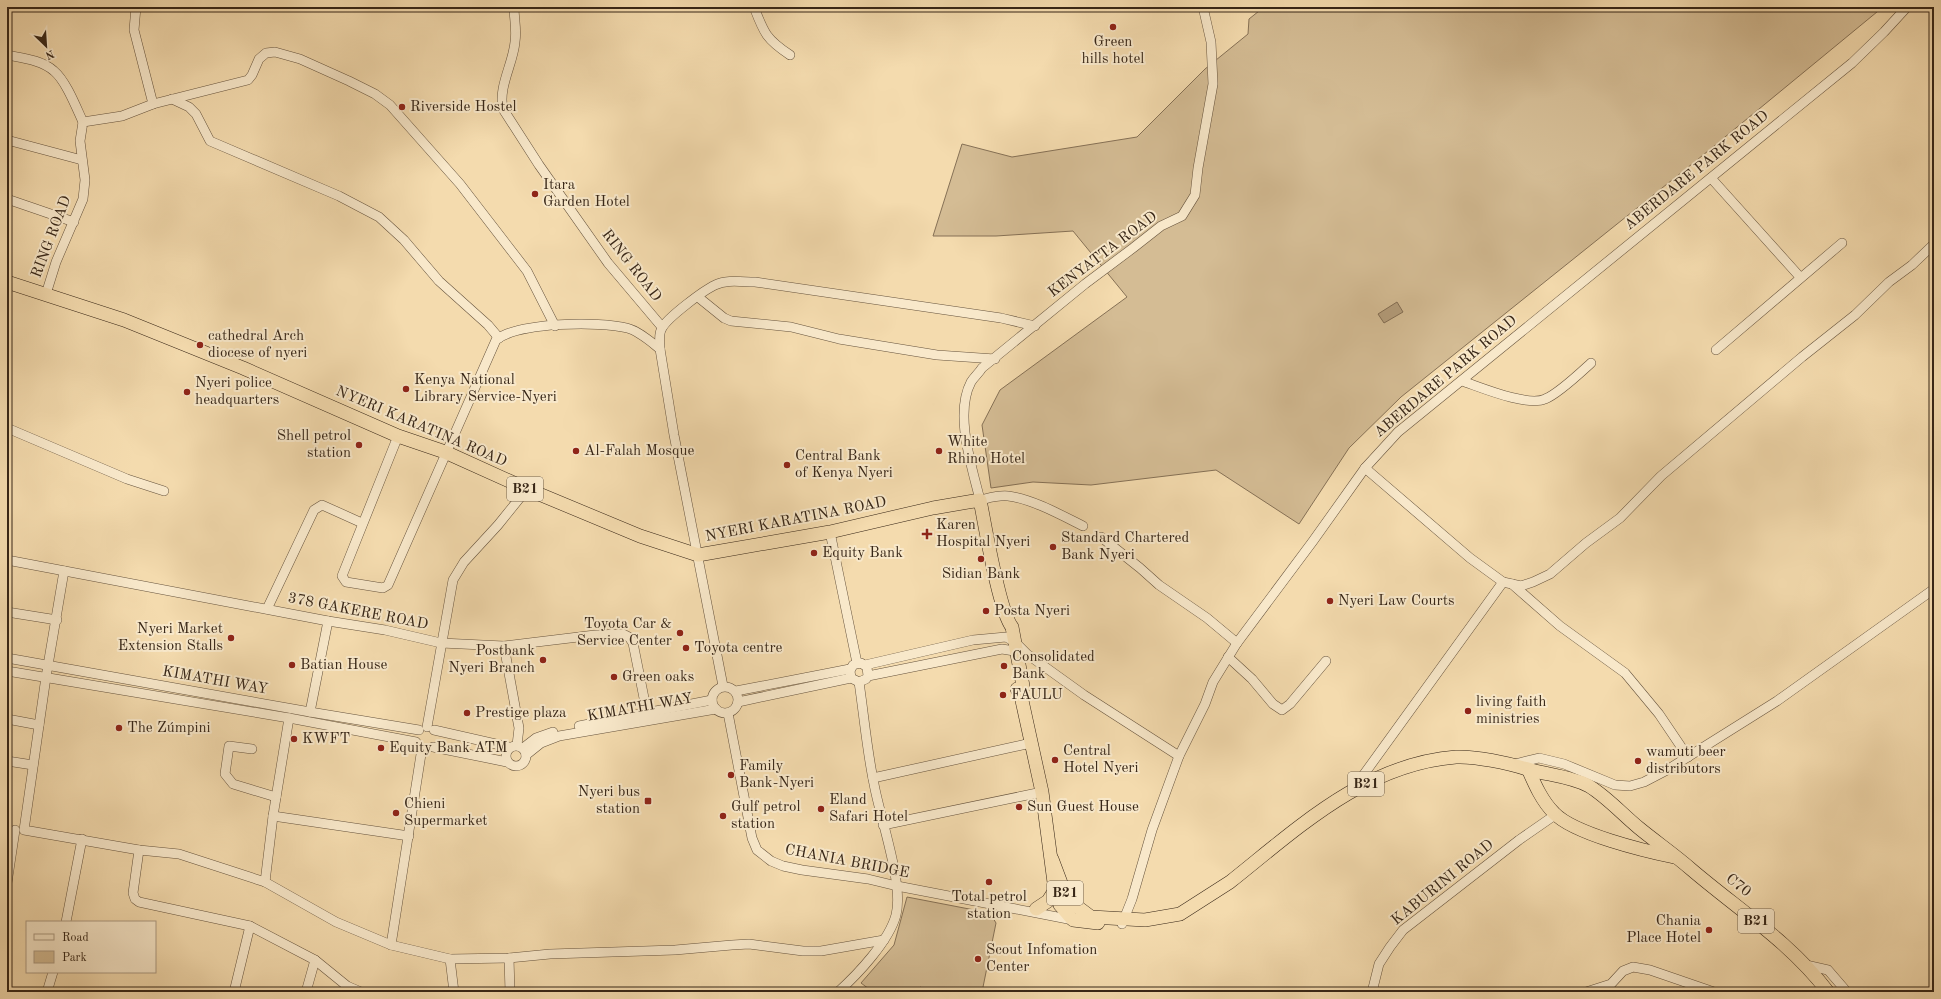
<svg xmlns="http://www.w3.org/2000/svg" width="1941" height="999" viewBox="0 0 1941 999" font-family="'Old Standard TT',serif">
<rect width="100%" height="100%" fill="#f4dbae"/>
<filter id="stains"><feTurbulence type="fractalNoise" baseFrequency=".005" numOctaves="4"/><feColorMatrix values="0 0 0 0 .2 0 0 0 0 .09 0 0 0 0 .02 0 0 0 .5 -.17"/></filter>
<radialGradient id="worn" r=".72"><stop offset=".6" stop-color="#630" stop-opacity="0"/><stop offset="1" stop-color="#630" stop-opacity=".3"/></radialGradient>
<g fill="#d4bc94" stroke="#867156">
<path d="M 1264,7 L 1883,7 L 1697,160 L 1401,397 L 1349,448 L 1299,524 L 1216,470 L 1091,485 L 1033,482 L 991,488 L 982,425 L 1000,390 L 1127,297 L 1073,231 L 996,236 L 933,236 L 962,144 L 1012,157 L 1137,137 L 1205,69 L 1248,34 L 1249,19 Z"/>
<path d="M 907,897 L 990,913 L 996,923 L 982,992 L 936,992 L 920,987 L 916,992 L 873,992 L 861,983 L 894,945 Z"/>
</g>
<path fill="#b49d7b" stroke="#826d53" d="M 1397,302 L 1403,312 L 1384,323 L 1378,314 Z"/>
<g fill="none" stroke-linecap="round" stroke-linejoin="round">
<g stroke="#66533d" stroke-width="10">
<g id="minor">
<path d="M 514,7 C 514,18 517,30 515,42 C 513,64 498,87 503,109 L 539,165 L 608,263 L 662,327"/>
<path d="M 754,7 C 764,33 766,39 790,55"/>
<path d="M 7,55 C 22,58 42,60 54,71 C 66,81 76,107 83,122"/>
<path d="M 172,99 L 189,107 L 196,114 L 210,141 L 339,196 L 379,217 L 404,240 L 439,281 L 488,325 L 499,338"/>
<path d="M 153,104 L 248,80 L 252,75 L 259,59 L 266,53 L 275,52 L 300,59 L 349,81 L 375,94 L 390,105 L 460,184 L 527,271 L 555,326"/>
<path d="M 7,140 L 82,160"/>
<path d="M 1711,178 L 1800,277"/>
<path d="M 7,199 L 74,222"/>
<path d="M 46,294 L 56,262 L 83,199 L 85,180 L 80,141 L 83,122 L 122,116 L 153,104 L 134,30 L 136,7"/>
<path d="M 698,297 L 724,318 L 731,321 L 791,327 L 839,339 L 937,355 L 995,359"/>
<path d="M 1716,350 L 1842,243"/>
<path d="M 1462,381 C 1480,387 1527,407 1545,399 C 1558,394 1580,373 1591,363"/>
<path d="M 1934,393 L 1934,401"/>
<path d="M 7,428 L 127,479 L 164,491"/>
<path d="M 398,436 L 342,576 L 346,582 L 383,588 L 388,585 L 496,340 C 519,322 599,321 627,328 C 639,331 651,342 660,349"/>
<path d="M 1365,468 L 1470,558 L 1503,582 L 1521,586 L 1533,582 L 1550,574 L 1586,543 L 1620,518 L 1661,476 L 1802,357 L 1855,315 L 1889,282 L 1912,265 L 1934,244"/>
<path d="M 1083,526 C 1061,515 1032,499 1008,496 C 998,495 989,498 980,500 C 972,467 954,414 971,382 C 974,377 979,373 982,368 L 1085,284 L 1133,248 L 1161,226 L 1182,216 L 1195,195 L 1198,168 L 1213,84 L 1211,42 L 1203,7"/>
<path d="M 830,532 L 857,663"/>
<path d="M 1101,537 L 1140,568 L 1159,585 L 1207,618 L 1237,643"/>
<path d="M 7,560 L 328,621 L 385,630 L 441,643 L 504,646 L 595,635 L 623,634 L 629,637 L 633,643 L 647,713"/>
<path d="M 64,571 L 46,677 L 24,830 L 139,850 L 179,854 L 265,882 L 336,922 L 391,945 L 450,959 L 509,958 L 550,954 L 675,950 L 732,945 L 749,944 L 803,951 L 821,951 L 884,940"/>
<path d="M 1512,584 L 1560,626 L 1625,673 L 1659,714 L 1688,757"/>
<path d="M 267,609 L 314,510 L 322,505 L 362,523"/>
<path d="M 7,612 L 57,620"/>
<path d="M 504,646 L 519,728 L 517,745"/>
<path d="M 1228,657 L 1252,679 L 1273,704 L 1282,710 L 1290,704 L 1326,661"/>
<path d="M 7,658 L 310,712 L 419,730"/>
<path d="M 865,665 L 973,640 L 1006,637 L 1015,642 L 1027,654 L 1084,695 L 1179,756"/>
<path d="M 7,671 L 289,718 L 416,742"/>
<path d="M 868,676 L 867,667 L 861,663 L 853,665 L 850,671 L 851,678 L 859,682 L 866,679 L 868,676 L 1002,649 L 1020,652"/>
<path d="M 723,686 L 674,435 L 660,349 C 660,342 658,334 662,328 C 667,318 704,290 715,285 C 727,279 742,282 755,282 L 1001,318 L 1035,326"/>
<circle cx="725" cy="700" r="13"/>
<path d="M 736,691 L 850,669"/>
<path d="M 738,702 L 851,678"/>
<path d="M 310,712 L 328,621"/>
<path d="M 728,713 L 752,838 L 757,850 L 771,861 L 783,866 L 802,870 L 868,879 L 897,886 L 1073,920"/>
<path d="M 7,719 L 39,725"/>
<path d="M 579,726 L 712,700"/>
<path d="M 427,727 L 453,580 L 464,562 L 498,525 L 527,489"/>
<path d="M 434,730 L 509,747"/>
<circle cx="516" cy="756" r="10"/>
<path d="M 433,747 L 507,762"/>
<path d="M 523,748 L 536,738 L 553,732"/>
<path d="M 252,749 L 229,746 L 225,774 L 233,784 L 276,797"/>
<path d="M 526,755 L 541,743 L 559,736 L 716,709"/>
<path d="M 7,761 L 33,765"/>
<path d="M 1515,764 L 1539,758 L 1564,764 L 1615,785 L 1630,786 L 1644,782 L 1667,770 L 1777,701 L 1934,589"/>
<path d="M 873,778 L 1031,743"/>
<path d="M 1354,788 L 1503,582"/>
<path d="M 273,816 L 409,836"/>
<path d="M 883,825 L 1042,792"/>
<path d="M 139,850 L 133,893 L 135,899 L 139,902 L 250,926 L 315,960 L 347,986 L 361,992"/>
<path d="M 265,882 L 273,816 L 289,718"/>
<path d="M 7,883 L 15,830"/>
<path d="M 66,922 L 82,839"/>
<path d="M 1122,924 L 1132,899 L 1152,830 L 1179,756 L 1205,704 L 1213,682 L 1237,643 L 1313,541 L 1365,468 L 1398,432 L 1852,63 L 1884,32 L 1907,7"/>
<path d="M 391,945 L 422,748"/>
<path d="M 509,958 L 510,992"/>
<path d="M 450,959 L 454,992"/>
<path d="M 1806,965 L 1828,970 L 1847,992"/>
<path d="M 47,992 L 53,972"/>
<path d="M 234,992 L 250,926"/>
<path d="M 306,992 L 315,960"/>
<path d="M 838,992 C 858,974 889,941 896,915 C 904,884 880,818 874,784 C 867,751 864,716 859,682"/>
<path d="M 1372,992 L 1379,964 L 1390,947 L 1403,930 L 1519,840 L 1555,815"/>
<path d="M 1586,992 L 1611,984 L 1623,971 L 1633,967 L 1650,970 L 1714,992"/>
<path d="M 1932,992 L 1934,990"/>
</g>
</g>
<g stroke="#372617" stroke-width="14">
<g id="highway">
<path d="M 7,282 L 124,320 L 243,368 L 398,436 L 445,452 L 527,489 L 640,536 L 698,555 L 830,532 L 933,508 L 980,500 C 985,525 999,611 1012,627 L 1023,686 L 1021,696"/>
<path d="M 1017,689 L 1021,696 L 1042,792 L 1055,890 L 1060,905 L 1073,920 L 1098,923"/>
<path d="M 1528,769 C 1535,785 1542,801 1554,813 C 1574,834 1645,851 1674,857"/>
<path d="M 1052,859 L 1067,899 L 1091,917 L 1145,920 L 1180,914 L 1230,882 C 1298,828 1365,764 1456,757 C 1475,756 1508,763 1527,769 C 1547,775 1570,776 1589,786 C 1607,797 1622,814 1639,828 C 1656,842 1675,855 1692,870 C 1739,910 1791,943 1828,992"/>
<path d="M 1036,909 L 1048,901 L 1055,890"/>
</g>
</g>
<use href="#minor" stroke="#f8e8ca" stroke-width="9"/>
<use href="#highway" stroke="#f4dbae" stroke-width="13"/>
</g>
<g fill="#8f2418" stroke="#f8e8ca" stroke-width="1.5">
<circle cx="1113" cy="27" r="4"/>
<circle cx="402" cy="107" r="4"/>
<circle cx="535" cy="194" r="4"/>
<circle cx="200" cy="345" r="4"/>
<circle cx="406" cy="389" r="4"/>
<circle cx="187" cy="392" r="4"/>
<circle cx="359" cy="445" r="4"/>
<circle cx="576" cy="451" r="4"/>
<circle cx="939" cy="451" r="4"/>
<circle cx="787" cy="465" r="4"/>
<path d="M925 528h4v4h4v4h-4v4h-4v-4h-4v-4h4z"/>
<circle cx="1053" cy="547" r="4"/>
<circle cx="814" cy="553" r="4"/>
<circle cx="981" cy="559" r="4"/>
<circle cx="1330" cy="601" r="4"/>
<circle cx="986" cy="611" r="4"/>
<circle cx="680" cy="633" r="4"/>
<circle cx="231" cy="638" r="4"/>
<circle cx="686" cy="648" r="4"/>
<circle cx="543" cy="660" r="4"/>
<circle cx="292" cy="665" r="4"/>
<circle cx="1004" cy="666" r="4"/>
<circle cx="614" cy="677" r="4"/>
<circle cx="1003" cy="695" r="4"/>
<circle cx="1468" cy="711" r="4"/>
<circle cx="467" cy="713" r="4"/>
<circle cx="119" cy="728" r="4"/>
<circle cx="294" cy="739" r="4"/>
<circle cx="381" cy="748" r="4"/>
<circle cx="1055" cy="760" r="4"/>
<circle cx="1638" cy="761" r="4"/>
<circle cx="731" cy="775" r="4"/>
<rect x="644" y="797" width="8" height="8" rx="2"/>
<circle cx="1019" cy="807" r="4"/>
<circle cx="821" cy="809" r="4"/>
<circle cx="396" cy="813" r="4"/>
<circle cx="723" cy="816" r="4"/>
<circle cx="989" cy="882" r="4"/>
<circle cx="1709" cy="930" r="4"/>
<circle cx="978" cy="959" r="4"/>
</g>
<g text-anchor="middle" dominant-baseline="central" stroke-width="4" stroke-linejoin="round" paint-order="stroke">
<g fill="#f8e8ca" stroke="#71604d" stroke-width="1">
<rect x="507" y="477" width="36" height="24" rx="3"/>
<rect x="1348" y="772" width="36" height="24" rx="3"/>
<rect x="1047" y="881" width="36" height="24" rx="3"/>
<rect x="1738" y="909" width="36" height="24" rx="3"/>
</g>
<g font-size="14" font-weight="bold" fill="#372617">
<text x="525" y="489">B21</text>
<text x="1366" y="784">B21</text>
<text x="1065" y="893">B21</text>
<text x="1756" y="921">B21</text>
</g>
<g font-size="15" fill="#372617" stroke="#f8e8ca" text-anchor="start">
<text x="1113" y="42" text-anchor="middle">Green<tspan x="1113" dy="17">hills hotel</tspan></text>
<text x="410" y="107">Riverside Hostel</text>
<text x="543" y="185">Itara<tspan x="543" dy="17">Garden Hotel</tspan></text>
<text x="208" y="336">cathedral Arch<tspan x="208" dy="17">diocese of nyeri</tspan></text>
<text x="414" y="380">Kenya National<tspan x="414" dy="17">Library Service-Nyeri</tspan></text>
<text x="195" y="383">Nyeri police<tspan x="195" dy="17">headquarters</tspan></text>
<text x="351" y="436" text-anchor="end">Shell petrol<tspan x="351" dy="17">station</tspan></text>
<text x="947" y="442">White<tspan x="947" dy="17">Rhino Hotel</tspan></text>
<text x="584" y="451">Al-Falah Mosque</text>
<text x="795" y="456">Central Bank<tspan x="795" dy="17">of Kenya Nyeri</tspan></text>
<text x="936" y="525">Karen<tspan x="936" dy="17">Hospital Nyeri</tspan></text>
<text x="1061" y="538">Standard Chartered<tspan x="1061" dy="17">Bank Nyeri</tspan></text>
<text x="822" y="553">Equity Bank</text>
<text x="981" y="574" text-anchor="middle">Sidian Bank</text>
<text x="1338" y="601">Nyeri Law Courts</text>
<text x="994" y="611">Posta Nyeri</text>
<text x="672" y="624" text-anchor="end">Toyota Car &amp;<tspan x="672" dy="17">Service Center</tspan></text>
<text x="223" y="629" text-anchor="end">Nyeri Market<tspan x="223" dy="17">Extension Stalls</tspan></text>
<text x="694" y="648">Toyota centre</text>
<text x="535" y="651" text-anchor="end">Postbank<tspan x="535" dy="17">Nyeri Branch</tspan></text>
<text x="1012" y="657">Consolidated<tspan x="1012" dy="17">Bank</tspan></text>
<text x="300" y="665">Batian House</text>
<text x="622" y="677">Green oaks</text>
<text x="1011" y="695">FAULU</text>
<text x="1476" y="702">living faith<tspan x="1476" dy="17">ministries</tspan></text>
<text x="475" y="713">Prestige plaza</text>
<text x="127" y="728">The Zúmpini</text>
<text x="302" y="739">KWFT</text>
<text x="389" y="748">Equity Bank ATM</text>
<text x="1063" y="751">Central<tspan x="1063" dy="17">Hotel Nyeri</tspan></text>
<text x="1646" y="752">wamuti beer<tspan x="1646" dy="17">distributors</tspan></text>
<text x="739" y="766">Family<tspan x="739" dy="17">Bank-Nyeri</tspan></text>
<text x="640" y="792" text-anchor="end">Nyeri bus<tspan x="640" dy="17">station</tspan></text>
<text x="829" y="800">Eland<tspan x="829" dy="17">Safari Hotel</tspan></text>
<text x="404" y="804">Chieni<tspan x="404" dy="17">Supermarket</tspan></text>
<text x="731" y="807">Gulf petrol<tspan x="731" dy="17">station</tspan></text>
<text x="1027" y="807">Sun Guest House</text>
<text x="989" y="897" text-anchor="middle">Total petrol<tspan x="989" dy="17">station</tspan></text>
<text x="1701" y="921" text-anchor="end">Chania<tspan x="1701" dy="17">Place Hotel</tspan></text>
<text x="986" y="950">Scout Infomation<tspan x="986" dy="17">Center</tspan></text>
</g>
<g font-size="15" fill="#372617" stroke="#f8e8ca">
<text transform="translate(1697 171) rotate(-39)">ABERDARE PARK ROAD</text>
<text transform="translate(52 237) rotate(-69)">RING ROAD</text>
<text transform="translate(1103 255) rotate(-37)">KENYATTA ROAD</text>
<text transform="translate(631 266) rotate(52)">RING ROAD</text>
<text transform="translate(1446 377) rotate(-40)">ABERDARE PARK ROAD</text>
<text transform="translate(421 427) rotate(23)">NYERI KARATINA ROAD</text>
<text transform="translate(796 520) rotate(-11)">NYERI KARATINA ROAD</text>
<text transform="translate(358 612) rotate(11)">378 GAKERE ROAD</text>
<text transform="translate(215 681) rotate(10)">KIMATHI WAY</text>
<text transform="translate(640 708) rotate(-10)">KIMATHI WAY</text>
<text transform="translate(847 862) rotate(11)">CHANIA BRIDGE</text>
<text transform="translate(1443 883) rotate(-39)">KABURINI ROAD</text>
<text transform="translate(1738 886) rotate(38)">C70</text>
</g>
</g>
<rect width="1941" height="999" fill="none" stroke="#f4dbae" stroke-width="24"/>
<rect x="8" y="8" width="1925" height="983" fill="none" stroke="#372617" stroke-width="2"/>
<rect x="12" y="12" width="1917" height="975" fill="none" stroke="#372617"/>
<rect x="26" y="921" width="130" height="52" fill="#f8e8ca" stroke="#ab9a82"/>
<rect x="34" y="934" width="20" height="6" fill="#f8e8ca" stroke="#ab9a82"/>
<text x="62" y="941" font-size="12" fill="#372617">Road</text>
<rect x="34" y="951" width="20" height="12" fill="#d4bc94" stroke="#ab9a82"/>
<text x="62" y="961" font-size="12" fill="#372617">Park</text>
<g transform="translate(46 46) rotate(155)" stroke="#f8e8ca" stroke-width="3" paint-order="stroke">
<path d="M0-3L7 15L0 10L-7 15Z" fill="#372617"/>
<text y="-6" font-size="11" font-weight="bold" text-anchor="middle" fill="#372617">N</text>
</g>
<rect width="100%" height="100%" filter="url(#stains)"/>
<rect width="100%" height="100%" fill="url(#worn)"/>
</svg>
